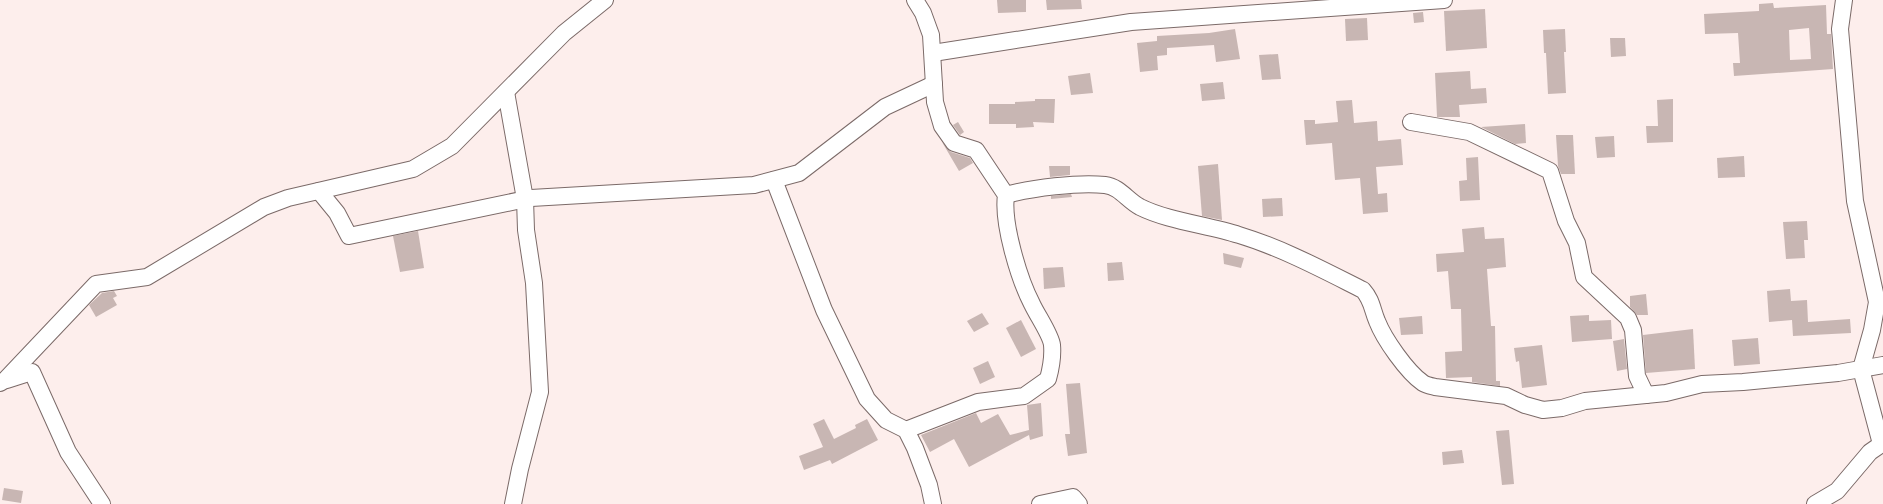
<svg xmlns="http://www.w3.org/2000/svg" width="1883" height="504" viewBox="0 0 1883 504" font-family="'Times New Roman',serif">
<rect width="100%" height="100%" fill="#fdeeec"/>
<g fill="#c8b6b3" fill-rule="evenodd">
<path d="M 997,0 L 1026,0 L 1026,12 L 998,13 Z"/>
<path d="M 1046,0 L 1081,0 L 1082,9 L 1047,10 Z"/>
<path d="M 1773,3 L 1774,8 L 1826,5 L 1827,34 L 1831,34 L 1833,69 L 1734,76 L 1733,63 L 1740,63 L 1738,33 L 1705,34 L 1704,14 L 1759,11 L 1759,4 ZM 1809,28 L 1811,59 L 1790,60 L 1789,30 Z"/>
<path d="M 1485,9 L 1487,48 L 1446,51 L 1444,11 Z"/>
<path d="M 1423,12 L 1424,22 L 1414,23 L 1413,13 Z"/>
<path d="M 1367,18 L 1368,40 L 1346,41 L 1345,19 Z"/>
<path d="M 1235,29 L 1240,59 L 1216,62 L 1214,45 L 1167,48 L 1167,55 L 1157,56 L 1158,70 L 1140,72 L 1137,43 L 1157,41 L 1157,36 L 1209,33 Z"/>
<path d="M 1565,29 L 1566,52 L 1564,52 L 1566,93 L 1548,94 L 1546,53 L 1544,53 L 1543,30 Z"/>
<path d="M 1610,38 L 1625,38 L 1626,56 L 1611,57 Z"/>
<path d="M 1278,54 L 1281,79 L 1262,80 L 1259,55 Z"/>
<path d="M 1470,71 L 1471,89 L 1486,88 L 1487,103 L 1459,105 L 1460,117 L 1437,117 L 1435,73 Z"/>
<path d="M 1090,73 L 1093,93 L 1071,95 L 1068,76 Z"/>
<path d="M 1223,82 L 1225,99 L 1202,101 L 1200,84 Z"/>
<path d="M 1035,99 L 1055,99 L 1054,123 L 1033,122 L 1034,127 L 1016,128 L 1016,124 L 989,124 L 989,104 L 1015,104 L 1015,102 L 1035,101 Z"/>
<path d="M 1673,99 L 1673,142 L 1647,143 L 1646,126 L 1658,126 L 1657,100 Z"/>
<path d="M 1352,100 L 1354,123 L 1377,121 L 1378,141 L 1401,139 L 1403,165 L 1376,167 L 1378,194 L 1387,193 L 1388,212 L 1363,214 L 1360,178 L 1335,180 L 1332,143 L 1306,145 L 1304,120 L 1315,120 L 1315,124 L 1338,122 L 1336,101 Z"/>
<path d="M 958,122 L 964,132 L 960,135 L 953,125 Z"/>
<path d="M 1525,124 L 1526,143 L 1515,144 L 1481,127 Z"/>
<path d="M 1556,135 L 1573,135 L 1575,174 L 1561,174 L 1558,166 Z"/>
<path d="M 1614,136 L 1615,157 L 1597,158 L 1595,137 Z"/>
<path d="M 942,142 L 951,152 L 970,158 L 973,163 L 959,171 Z"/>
<path d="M 1744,156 L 1745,177 L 1718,178 L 1717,158 Z"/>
<path d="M 1478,157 L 1480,200 L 1460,201 L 1459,181 L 1467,180 L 1466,158 Z"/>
<path d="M 1218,164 L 1222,220 L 1202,216 L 1198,166 Z"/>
<path d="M 1049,166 L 1070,166 L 1070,175 L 1050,177 Z"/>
<path d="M 1071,194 L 1072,197 L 1051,199 L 1051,196 Z"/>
<path d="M 1282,198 L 1283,216 L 1263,217 L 1262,199 Z"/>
<path d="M 1807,221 L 1808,240 L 1804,240 L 1805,258 L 1786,259 L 1783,222 Z"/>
<path d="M 1484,227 L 1485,239 L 1504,238 L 1506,267 L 1487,269 L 1491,326 L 1495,326 L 1496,381 L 1500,381 L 1500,386 L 1472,382 L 1472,377 L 1446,378 L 1445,352 L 1462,351 L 1461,309 L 1451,309 L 1448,271 L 1437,272 L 1436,254 L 1464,252 L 1462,229 Z"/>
<path d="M 418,231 L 424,268 L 400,272 L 393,236 Z"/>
<path d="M 1223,253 L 1244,258 L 1241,268 L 1224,264 Z"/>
<path d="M 1122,262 L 1124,280 L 1108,281 L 1107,263 Z"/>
<path d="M 1063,267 L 1065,287 L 1044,289 L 1043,268 Z"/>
<path d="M 1790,289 L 1791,301 L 1807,300 L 1808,322 L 1850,319 L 1851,333 L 1793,336 L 1792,320 L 1769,322 L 1767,291 Z"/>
<path d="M 114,291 L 117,296 L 113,298 L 117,305 L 96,317 L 89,305 L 102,293 Z"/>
<path d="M 1646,294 L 1648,315 L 1637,315 L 1630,307 L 1630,296 Z"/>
<path d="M 982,313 L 989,324 L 974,332 L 967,321 Z"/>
<path d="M 1589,315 L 1589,321 L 1611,320 L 1612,339 L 1572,342 L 1570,316 Z"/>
<path d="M 1422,316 L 1423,334 L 1401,335 L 1399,318 Z"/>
<path d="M 1021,320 L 1036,349 L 1021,357 L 1006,328 Z"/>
<path d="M 1693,329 L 1695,369 L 1646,373 L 1643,335 Z"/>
<path d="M 1758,338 L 1760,364 L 1734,366 L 1732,340 Z"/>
<path d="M 1624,339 L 1627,369 L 1617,371 L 1613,341 Z"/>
<path d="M 1542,345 L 1547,385 L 1522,388 L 1519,361 L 1516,362 L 1514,348 Z"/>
<path d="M 988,361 L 995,377 L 980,384 L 973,368 Z"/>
<path d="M 1080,383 L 1087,453 L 1068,456 L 1065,434 L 1070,434 L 1066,384 Z"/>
<path d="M 1041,403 L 1043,436 L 1030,440 L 1029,435 L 969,467 L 954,439 L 930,452 L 921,435 L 976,413 L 981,423 L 998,414 L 1010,435 L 1029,430 L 1027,405 Z"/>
<path d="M 824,419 L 834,439 L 856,428 L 855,425 L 867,419 L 878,440 L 832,464 L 830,460 L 804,470 L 799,456 L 823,447 L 813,424 Z"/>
<path d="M 1509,430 L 1514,484 L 1502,485 L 1496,431 Z"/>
<path d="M 1462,450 L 1464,463 L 1443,465 L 1442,452 Z"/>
<path d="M 4,488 L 23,491 L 21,503 L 2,500 Z"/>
</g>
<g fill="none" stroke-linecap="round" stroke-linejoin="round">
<g stroke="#7b6a68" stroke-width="18">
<g id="street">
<path d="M 1844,0 L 1840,29 L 1855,201 L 1877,302 L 1872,330 L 1861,369 L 1881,444"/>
<path d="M 933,53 L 1131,22 L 1444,0"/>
<path d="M 506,92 L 525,199 L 526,230 L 534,283 L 540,392 L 520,469 L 513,504"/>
<path d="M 1411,122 L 1469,132 L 1550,171 L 1566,221 L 1577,243 L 1584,277 L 1628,318 L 1633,330 L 1637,376 L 1646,395"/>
<path d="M 774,180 L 824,310 L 867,399 L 886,420 L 906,430 L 915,448 L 929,485 L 933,504"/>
<path d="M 319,191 L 337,213 L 349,236 L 531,198 L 754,185 L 799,173 L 885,107 L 934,84"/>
<path d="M 1006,195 C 1031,188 1079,182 1105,185 C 1120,187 1127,200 1140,207 C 1168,221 1208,225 1239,235 C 1282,248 1323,270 1363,290 C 1372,300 1372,309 1377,321 C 1384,339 1407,372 1423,383 C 1426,385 1431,386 1435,387 L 1506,396 L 1525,405 L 1543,410 L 1562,408 L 1585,401 L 1666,393 L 1702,384 L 1743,382 L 1838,373 L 1883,365"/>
<path d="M 7,380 L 32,372 L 68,452 L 102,504"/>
<path d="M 0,383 L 5,380 L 96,284 L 147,277 L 264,207 L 288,198 L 413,169 L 452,146 L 564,33 L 605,0"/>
<path d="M 906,430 L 978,402 L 1024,396 L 1048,379 C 1051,368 1053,356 1052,345 C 1051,335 1037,315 1032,304 C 1019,279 1002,223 1006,195 L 976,150 L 954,143 L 942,126 L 935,102 L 931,35 L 923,13 L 915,0"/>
<path d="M 1040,504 L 1073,497 L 1079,504"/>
<path d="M 1815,504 L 1837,491 L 1870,452 L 1883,443"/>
</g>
</g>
<use href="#street" stroke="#fff" stroke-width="16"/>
</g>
</svg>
